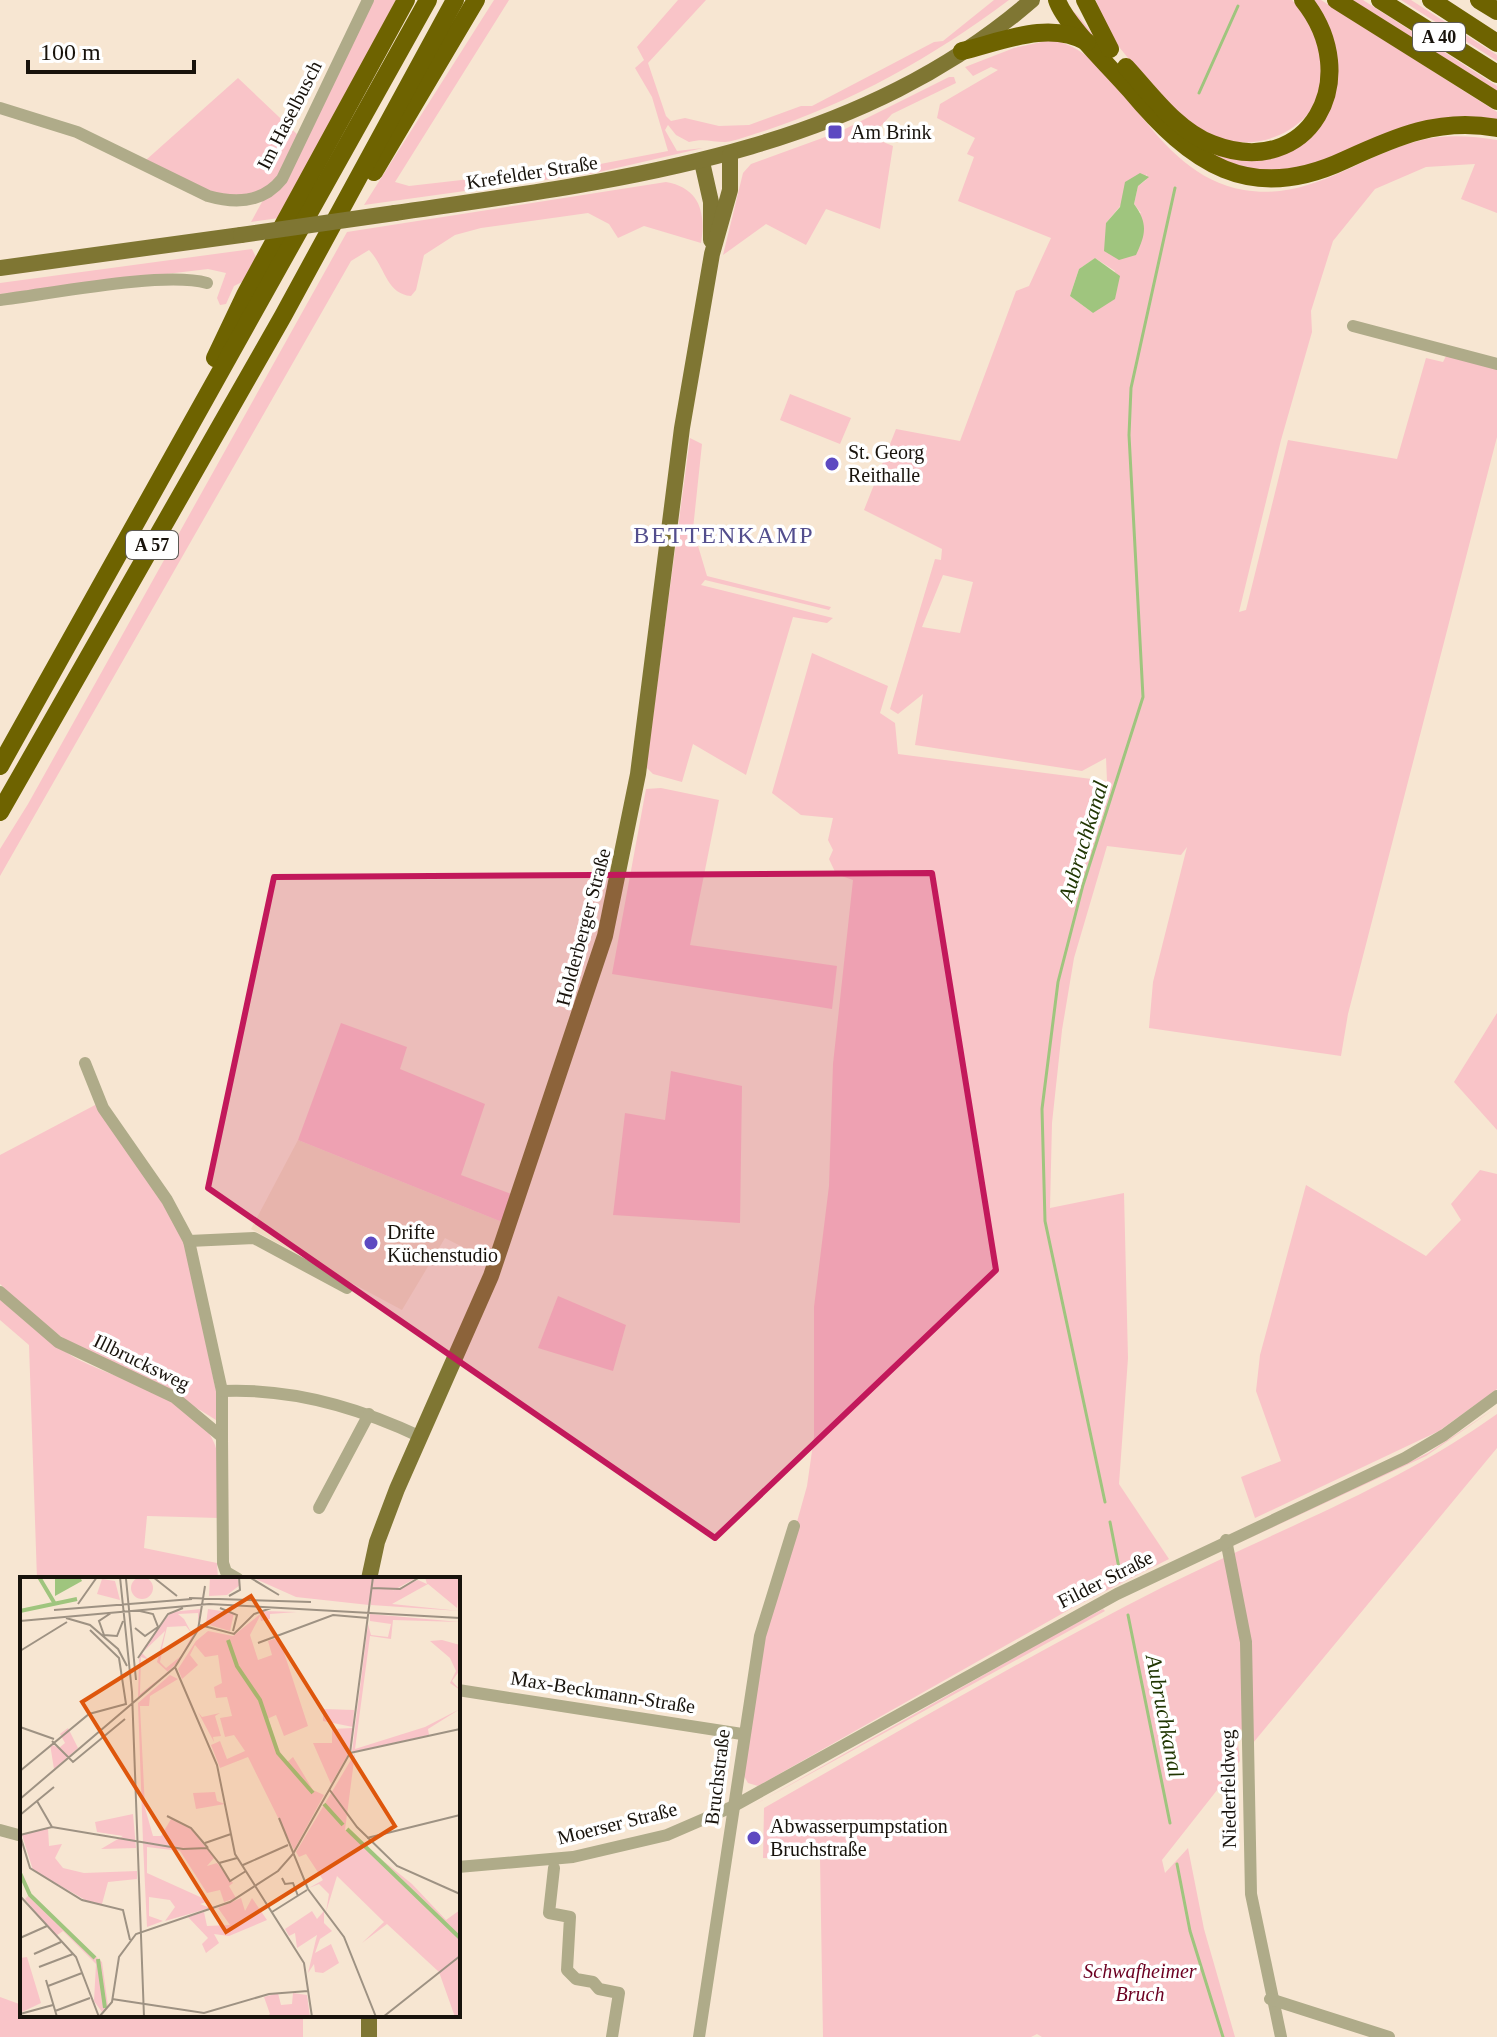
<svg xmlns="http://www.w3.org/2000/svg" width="1497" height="2037" viewBox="0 0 1497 2037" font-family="Georgia,serif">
<rect width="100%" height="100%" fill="#f7e6d2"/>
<path fill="#f1dbc1" d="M 298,1140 L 502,1222 L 488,1260 L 445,1238 L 402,1310 L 251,1229 Z"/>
<g fill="#f9c4c8" fill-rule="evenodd">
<path d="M 373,0 L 396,0 L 279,218 L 251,222 Z"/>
<path d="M 494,0 L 509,0 L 395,182 L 409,186 L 595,165 L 668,151 L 652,97 L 635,68 L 644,60 L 637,47 L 678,0 L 706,0 L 648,63 L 666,116 L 671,121 L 685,118 L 719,126 L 749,125 L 801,106 L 812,106 L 934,42 L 943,41 L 994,0 L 1009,0 C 933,57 851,103 761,132 C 750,135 736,141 725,142 C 712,142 704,138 689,142 L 676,135 L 668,125 L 665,130 L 677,151 L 703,148 L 595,173 L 364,205 Z"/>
<path d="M 1096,0 L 1292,0 C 1311,21 1325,50 1323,78 C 1319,124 1267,151 1226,140 C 1193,131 1171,106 1149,81 C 1126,56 1104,34 1096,0 Z"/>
<path d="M 1309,0 L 1321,0 L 1497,112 L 1497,124 C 1438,111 1392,136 1340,159 C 1242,201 1188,152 1128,80 C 1107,55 1083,32 1065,5 C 1078,12 1088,29 1098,41 C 1144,96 1194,174 1277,151 C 1306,143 1329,113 1334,85 C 1341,53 1327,25 1309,0 Z"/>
<path d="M 1345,0 L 1363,0 L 1497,86 L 1497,97 Z"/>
<path d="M 1401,0 L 1411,0 L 1497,55 L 1497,61 Z"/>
<path d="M 1051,40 C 1122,50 1149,174 1244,190 C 1311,201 1357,157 1418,141 C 1444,134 1471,136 1497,140 L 1497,213 L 1461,199 L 1475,164 L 1426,167 L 1375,189 L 1333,241 L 1311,311 L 1312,332 L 1281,440 L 1239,612 L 1246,610 L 1288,440 L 1397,459 L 1426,358 L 1443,362 L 1446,356 L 1497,367 L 1497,437 L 1348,1014 L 1341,1056 L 1149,1028 L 1153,982 L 1187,847 L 1181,855 L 1107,846 L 1074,958 L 1062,1030 L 1052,1123 L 1050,1208 L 1124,1193 L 1128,1358 L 1119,1484 L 1169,1559 L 1072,1608 L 758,1786 L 748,1783 L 744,1776 L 762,1647 L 807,1486 L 814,1437 L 814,1307 L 829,1186 L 833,1064 L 853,880 L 836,874 L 829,859 L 833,850 L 828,840 L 833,818 L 801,815 L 772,793 L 812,653 L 888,686 L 880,713 L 895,723 L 898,754 L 1107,781 L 1106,758 L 1082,771 L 915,745 L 923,694 L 898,714 L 890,709 L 935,559 L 941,560 L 942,549 L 864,510 L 896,429 L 960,441 L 1016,291 L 1029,286 L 1051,238 L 958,201 L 974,157 L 967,154 L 975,138 L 937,118 L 940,104 L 998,70 L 991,67 L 973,76 L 965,67 L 1014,48 ZM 1147,174 L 1146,180 L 1138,186 L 1134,204 L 1141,213 L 1106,223 ZM 1095,258 L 1115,271 L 1093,313 L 1070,296 L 1079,269 ZM 943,575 L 973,582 L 960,633 L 922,627 Z"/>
<path d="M 949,77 L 954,77 L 956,83 L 892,114 L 871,137 L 893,146 L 880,229 L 826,209 L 806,245 L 766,224 L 723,255 L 743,173 L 751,164 L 839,132 Z"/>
<path d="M 238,78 L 298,135 C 290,150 284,172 272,184 C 237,220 179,177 146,160 Z"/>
<path d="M 666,182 C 700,188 706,213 701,243 L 644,226 L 618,238 L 609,224 L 588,213 L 481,228 L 455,235 L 424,255 L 416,290 L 411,296 C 386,294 385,266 369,250 L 351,261 L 0,876 L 0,849 L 28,804 L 347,232 Z"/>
<path d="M 252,249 L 256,257 L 242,282 L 234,286 L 226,304 L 220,305 L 217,298 L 226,273 L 208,269 L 0,294 L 0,283 Z"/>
<path d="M 790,394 L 851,418 L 840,444 L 780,420 Z"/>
<path d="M 690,438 L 702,444 L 693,529 L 707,576 L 831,607 L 829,610 L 705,580 L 701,585 L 833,618 L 827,623 L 793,617 L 746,775 L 693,744 L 682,782 L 653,774 L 646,767 Z"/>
<path d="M 661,788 L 719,800 L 690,945 L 837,966 L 832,1009 L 612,974 L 646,789 Z"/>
<path d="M 1497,1013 L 1497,1130 L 1454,1082 Z"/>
<path d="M 341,1023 L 407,1047 L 400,1069 L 485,1104 L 461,1175 L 511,1194 L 502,1222 L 298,1140 Z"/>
<path d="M 671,1071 L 742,1086 L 740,1223 L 613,1215 L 625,1113 L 665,1120 Z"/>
<path d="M 97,1104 L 164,1202 L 185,1243 L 217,1396 L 216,1420 C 177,1394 135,1378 94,1357 C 58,1338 29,1311 0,1284 L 0,1155 Z"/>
<path d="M 1480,1170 L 1497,1174 L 1497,1389 L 1439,1431 L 1255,1518 L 1241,1477 L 1281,1461 L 1256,1391 L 1260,1355 L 1306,1185 L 1426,1256 L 1461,1220 L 1451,1204 Z"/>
<path d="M 558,1296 L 626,1325 L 613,1371 L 538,1348 Z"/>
<path d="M 0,1299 C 23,1320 46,1340 72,1356 C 113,1380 198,1396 215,1445 C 222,1466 218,1495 219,1518 L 147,1516 L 144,1548 L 217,1563 L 218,1579 L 37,1579 L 29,1345 L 0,1320 Z"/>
<path d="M 1497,1407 L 1426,1456 L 1235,1545 L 1428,1453 Z"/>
<path d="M 1497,1414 L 1497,1448 L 1253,1743 L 1248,1723 L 1237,1734 L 1240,1761 L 1162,1860 L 1165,1873 L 1188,1848 L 1204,1929 L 1235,2037 L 1042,2037 L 1037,2034 L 1031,2037 L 823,2037 L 820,1858 L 763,1858 L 764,1808 C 896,1733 1027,1656 1163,1587 C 1275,1531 1395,1487 1497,1414 Z"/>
<path d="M 1103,1609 L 1105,1611 L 754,1805 L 1054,1635 Z"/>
<path d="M 0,1997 L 22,2005 L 22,2015 L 303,2015 L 303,2037 L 0,2037 Z"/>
</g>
<g fill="#9fc57e">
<path d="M 1140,173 L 1149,177 L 1138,186 L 1134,204 C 1148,223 1146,234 1136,255 L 1119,260 L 1104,251 L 1106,223 L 1120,207 L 1125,182 Z"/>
<path d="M 1095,258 L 1120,276 L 1115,299 L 1093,313 L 1070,296 L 1079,269 Z"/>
</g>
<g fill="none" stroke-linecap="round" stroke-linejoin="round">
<g stroke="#9fc57e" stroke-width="3">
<path d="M 1199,93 L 1238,6"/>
<path d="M 1105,1502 L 1045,1221 L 1042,1109 L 1058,982 L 1083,885 L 1143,697 L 1129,435 L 1131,388 L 1175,188"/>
<path d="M 1110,1522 L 1120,1573"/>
<path d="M 1128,1615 L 1170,1823"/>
<path d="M 1177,1864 L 1190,1931 L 1223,2037"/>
</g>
<g stroke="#afab89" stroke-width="12">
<path d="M 0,108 L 77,132 L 208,196 C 236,204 263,203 282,179 L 368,0"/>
<path d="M 0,300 C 50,294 163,271 207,283"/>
<path d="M 1353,326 L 1497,364"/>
<path d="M 85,1063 L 103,1108 L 167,1200 L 189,1241 L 222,1391 L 222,1437"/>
<path d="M 189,1241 L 254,1238 L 347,1288"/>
<path d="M 0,1292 L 58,1342 L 174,1397 L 222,1437 L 223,1563 L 226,1572 L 238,1579"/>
<path d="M 222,1391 C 291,1388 358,1407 421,1437"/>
<path d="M 319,1508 L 369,1414"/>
<path d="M 1226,1540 L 1246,1642 L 1251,1894 L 1281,2037"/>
<path d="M 458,1690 L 742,1734"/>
<path d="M 0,1830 L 22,1836"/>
<path d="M 458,1867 L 573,1857 L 667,1835 L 734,1806 L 1117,1594 L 1405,1458 L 1444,1435 L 1497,1396"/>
<path d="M 554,1868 L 549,1913 L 570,1917 L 567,1970 L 576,1979 L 593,1982 L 599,1989 L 619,1993 L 612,2037"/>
<path d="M 1270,1999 L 1389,2037"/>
<path d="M 699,2037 L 760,1636 L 794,1526"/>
</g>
<g stroke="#7f7633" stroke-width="16">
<path d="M 702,162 L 711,202 L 711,240"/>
<path d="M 395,213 C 620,180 853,155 1032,0"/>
<path d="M 0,268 L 241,235"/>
<path d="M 369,1579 L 377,1542 L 397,1489 L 491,1276 L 605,936 L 638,774 L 682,428 L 712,254 L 730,190 L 730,155"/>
<path d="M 369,2015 L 369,2037"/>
</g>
<g stroke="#6e6300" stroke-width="18">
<path d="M 1057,0 C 1064,23 1112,69 1130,90 C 1191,163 1249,205 1345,160 C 1395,137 1440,117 1497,128"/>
<path d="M 1085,0 L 1110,49"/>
<path d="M 1336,0 L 1497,101"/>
<path d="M 1380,0 L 1497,74"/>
<path d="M 1431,0 L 1497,43"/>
<path d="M 1479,0 L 1497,11"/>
<path d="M 962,51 C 1001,42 1048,20 1087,42"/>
<path d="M 1126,67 C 1151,94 1176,130 1212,144 C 1309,182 1366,78 1303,0"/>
<path d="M 374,172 L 476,0"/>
<path d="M 215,358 L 245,295 L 406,0"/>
<path d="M 0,766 L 428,0"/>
<path d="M 0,812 L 283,316 L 455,0"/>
</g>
<path stroke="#7f7633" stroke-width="16" d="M 241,235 L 395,213"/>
</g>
<path fill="#c2185b" fill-opacity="0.2" stroke="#c2185b" stroke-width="6" stroke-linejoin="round" d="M 932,873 L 996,1270 L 715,1538 L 208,1188 L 274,877 Z"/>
<g fill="#5d49c1" stroke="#fff" stroke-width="3">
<rect x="827" y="124" width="16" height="16" rx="4"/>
<circle cx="832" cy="464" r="8"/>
<circle cx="371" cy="1243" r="8"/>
<circle cx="754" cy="1838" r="8"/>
</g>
<g text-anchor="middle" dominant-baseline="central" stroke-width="7" stroke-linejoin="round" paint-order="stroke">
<g fill="#fff" stroke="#5d5a55" stroke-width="2">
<rect x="1413" y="23" width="52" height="28" rx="6"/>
<rect x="126" y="531" width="52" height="28" rx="6"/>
</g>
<g font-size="18" font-weight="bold" fill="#18130c">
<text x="1439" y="37">A 40</text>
<text x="152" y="545">A 57</text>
</g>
<g font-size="20" fill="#18130c" stroke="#fff">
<text transform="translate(289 115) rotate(-63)">Im Haselbusch</text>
<text transform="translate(532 172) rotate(-9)">Krefelder Straße</text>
<text transform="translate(583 927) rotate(-75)">Holderberger Straße</text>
<text transform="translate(142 1362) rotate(26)">Illbrucksweg</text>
<text transform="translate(1105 1579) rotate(-27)">Filder Straße</text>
<text transform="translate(603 1692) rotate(9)">Max-Beckmann-Straße</text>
<text transform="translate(717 1777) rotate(-83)">Bruchstraße</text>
<text transform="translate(1228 1789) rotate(-91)">Niederfeldweg</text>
<text transform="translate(617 1823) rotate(-14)">Moerser Straße</text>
</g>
<g font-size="20" fill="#18130c" stroke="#fff" text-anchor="start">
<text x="851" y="132">Am Brink</text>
<text x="848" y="452">St. Georg<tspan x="848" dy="23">Reithalle</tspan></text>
<text x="387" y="1232">Drifte<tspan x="387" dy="23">Küchenstudio</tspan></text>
<text x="770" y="1826">Abwasserpumpstation<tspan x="770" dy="23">Bruchstraße</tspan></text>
</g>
<g font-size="20" font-style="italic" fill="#6c0122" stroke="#fff">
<text x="1140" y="1971">Schwafheimer<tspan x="1140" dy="23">Bruch</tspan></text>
</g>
<g font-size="22" font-style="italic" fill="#203602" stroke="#fff">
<text transform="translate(1083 841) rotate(-73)">Aubruchkanal</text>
<text transform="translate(1165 1716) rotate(79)">Aubruchkanal</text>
</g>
<g font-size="24" letter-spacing="2" fill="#534e8d" stroke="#fff">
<text x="724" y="535">BETTENKAMP</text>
</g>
</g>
<g transform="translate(20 1577)">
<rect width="440" height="440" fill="#f7e6d2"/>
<path d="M111 11a11 11 0 1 1 22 0a11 11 0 1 1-22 0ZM 190,0 L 217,0 L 220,8 L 207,18 L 189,19 ZM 231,0 L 398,0 L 372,14 L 398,3 L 407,7 L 405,0 L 440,0 L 437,31 L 408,7 L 372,27 L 440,34 L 351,28 L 351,19 L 349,28 L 276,20 ZM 82,2 L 95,4 L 100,23 L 77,17 ZM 181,32 L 178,46 L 178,36 L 158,37 L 164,42 L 172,57 L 166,49 L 147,50 L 142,71 L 149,73 L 142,75 L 140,85 L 146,91 L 161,79 L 178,48 L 170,66 L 157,86 L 118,122 L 119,82 L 125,69 L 151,35 ZM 145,54 L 137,85 L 148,95 L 120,117 L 121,80 L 129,83 L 122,76 ZM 188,32 L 214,36 L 210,54 L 186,47 ZM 244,34 L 277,35 L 250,37 L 250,42 L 241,44 L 240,39 L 230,58 L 238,83 L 252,78 L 248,64 L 259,60 L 288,149 L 264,159 L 256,138 L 247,142 L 251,157 L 266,186 L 273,180 L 293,213 L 304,218 L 274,273 L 228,180 L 200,191 L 191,168 L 200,164 L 207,182 L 225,174 L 214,158 L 205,160 L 200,141 L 212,139 L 207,120 L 196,121 L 194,110 L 202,106 L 198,78 L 185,80 L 175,68 L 170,78 L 178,88 L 162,102 L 158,92 L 176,64 L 188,54 L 213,59 ZM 350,37 L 440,45 L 373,43 L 371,62 L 350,59 L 335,172 L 405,150 L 440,132 L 408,152 L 409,158 L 332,175 L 348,47 L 351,58 L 368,60 L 371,47 L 350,44 ZM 422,63 L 440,68 L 440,93 L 432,104 L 440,113 L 430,106 L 436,94 L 430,81 L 410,64 ZM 150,98 L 158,102 L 130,119 L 129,129 L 120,129 L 125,231 L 133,259 L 141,259 L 151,242 L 171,252 L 194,281 L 187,289 L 197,286 L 213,306 L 209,309 L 216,321 L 204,325 L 200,313 L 187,316 L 160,274 L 127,270 L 127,296 L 189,324 L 180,327 L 190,331 L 145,344 L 155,330 L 150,323 L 129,320 L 129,339 L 143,344 L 127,350 L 123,266 L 168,271 L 123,265 L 118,126 ZM 303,132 L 334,133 L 333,150 L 303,144 ZM 178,135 L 182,140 L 200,136 L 195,139 L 201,159 L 193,160 L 194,165 ZM 48,151 L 58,171 L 34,192 L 30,167 L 39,171 L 45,166 L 40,157 L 33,162 ZM 333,151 L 329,176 L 311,207 L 293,166 L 312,166 L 312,152 ZM 335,176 L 325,253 L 392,307 L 426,343 L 440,333 L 440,440 L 435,440 L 419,395 L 367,347 L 342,366 L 364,345 L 317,299 L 306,335 L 309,317 L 299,307 L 289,311 L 303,303 L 286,277 L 279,280 L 276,275 ZM 195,215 L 197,224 L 205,227 L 176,232 L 173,216 ZM 113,237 L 116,271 L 81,272 L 103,259 L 77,255 L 75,245 ZM 28,251 L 29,269 L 42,267 L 35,281 L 43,291 L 64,296 L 117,294 L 117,302 L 88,305 L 82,327 L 67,324 L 13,293 L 2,258 ZM 8,319 L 82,385 L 88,429 L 82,435 L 74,424 L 76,387 L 43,354 L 36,359 L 5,322 ZM 221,321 L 225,334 L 232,321 L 247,343 L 209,359 L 194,357 L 199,366 L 186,376 L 182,367 L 188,361 L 168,340 L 184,335 L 187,349 L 210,348 L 198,331 ZM 292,334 L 297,342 L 304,334 L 304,346 L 312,354 L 300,362 L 295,376 L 311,367 L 319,386 L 303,396 L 295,395 L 294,387 L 288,396 L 297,358 L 277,371 L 275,356 L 269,359 L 265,352 ZM 7,380 L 21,426 L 0,436 L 0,381 ZM 258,416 L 261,428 L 272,427 L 273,416 L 287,418 L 290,440 L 246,440 L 250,437 L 244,420 Z" fill="#f9c4c8" fill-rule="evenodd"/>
<path d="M 35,0 L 60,0 L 62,4 L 35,19 Z" fill="#9fc57e"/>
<path fill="none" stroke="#9fc57e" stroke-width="4" d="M 19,0 L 35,27M 0,34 L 57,22M 208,63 L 217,89 L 240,123 L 258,176 L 293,216M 304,227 L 323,248M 327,252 L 440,361M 0,296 L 10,318 L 75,381M 78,382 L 85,431"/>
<path fill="none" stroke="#9e9283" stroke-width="2" d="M 100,0 L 112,115 L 124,440M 133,0 L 157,19M 229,0 L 259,18M 106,2 L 116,103M 352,11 L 380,12 L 400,0M 209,19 L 220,13 L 219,0M 169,21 L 291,25M 58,27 L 77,0M 200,31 L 217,38 L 213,54M 34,33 L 172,22M 91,36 L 79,44 L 84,58 L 97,59 L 103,44M 46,41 L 70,48 L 98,72 L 107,89M 0,44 L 189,27 L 440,41M 180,48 L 214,57 L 234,37 L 251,31M 115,51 L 125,59 L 138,50 L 133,37 L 120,34M 238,66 L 313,38 L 348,41M 0,74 L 47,45M 118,81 L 148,37 L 163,31M 155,90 L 197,188 L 215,277 L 284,386 L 292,440M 0,150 L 34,162M 32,164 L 53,185 L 105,142M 330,176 L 440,152M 0,194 L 69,137 L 106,127 L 99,81 L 70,53M 309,212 L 337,250 L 377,289 L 440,317M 0,222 L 155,90 L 178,53 L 185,9M 17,224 L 32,250M 0,238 L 34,210M 147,239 L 171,251 L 188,271M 259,241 L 288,312 L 324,360 L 356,440M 0,258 L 32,250 L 163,272 L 187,271 L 199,286 L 217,281M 0,258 L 10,291 L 62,323 L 103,333 L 110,363M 347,261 L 440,238M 185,266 L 211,257M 199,286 L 210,304 L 226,294M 223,288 L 268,268M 262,301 L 265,307 L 273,306 L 278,319M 0,319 L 56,380 L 79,440M 252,335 L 287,313M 0,361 L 27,349M 14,377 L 41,365M 19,390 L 53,377M 26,403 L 37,440M 28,409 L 62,396M 92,422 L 184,436 L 249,417 L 288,414M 35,434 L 70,421M 0,437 L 33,428M 79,440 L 92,425 L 99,380 L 116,357 L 210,325 L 258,294 L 273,277 L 330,176 L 353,0M 363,440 L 440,379"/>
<path fill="#de560c" fill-opacity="0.15" stroke="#de560c" stroke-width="4" d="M 231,19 L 375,249 L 206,355 L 62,125 Z"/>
<rect width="440" height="440" fill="none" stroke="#18130c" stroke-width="4"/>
</g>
<path d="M28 60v12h166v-12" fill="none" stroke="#18130c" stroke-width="4"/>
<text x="40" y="60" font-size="24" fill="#18130c" stroke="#ffffff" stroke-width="6" paint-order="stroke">100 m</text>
</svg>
